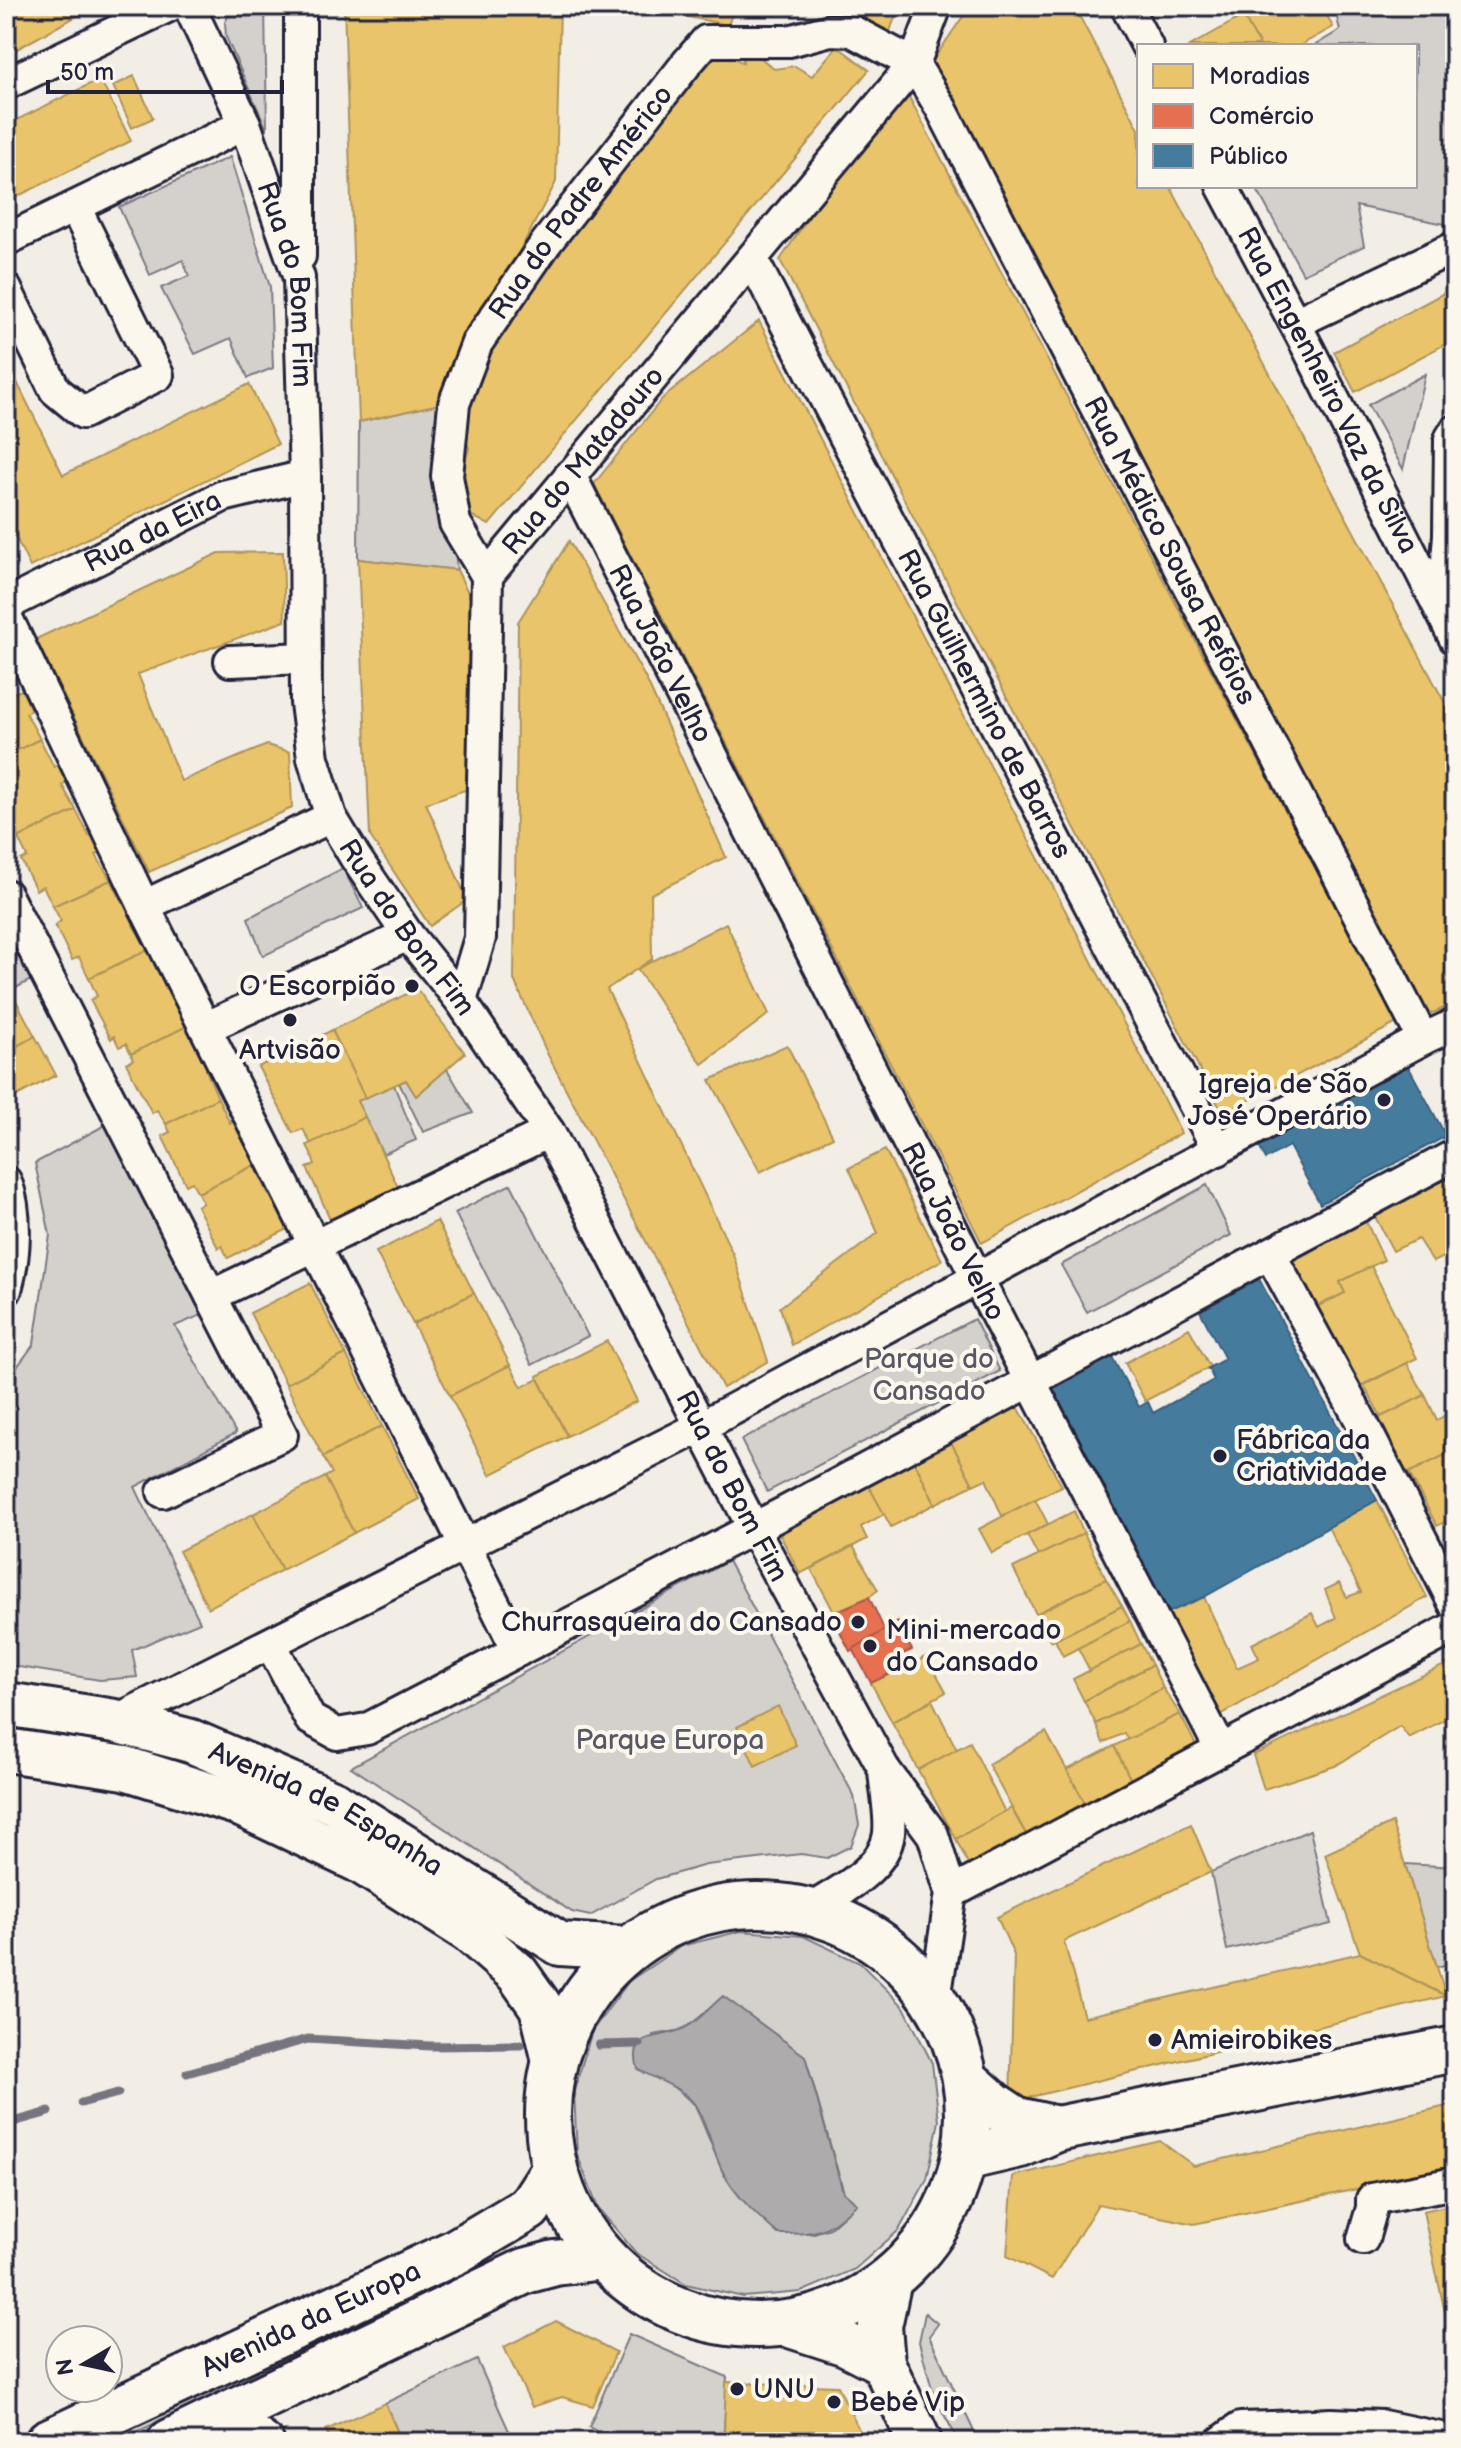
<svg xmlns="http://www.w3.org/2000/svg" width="1461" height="2448" viewBox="0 0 1461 2448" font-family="'Balsamiq Sans',sans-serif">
<rect width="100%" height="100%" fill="#f2eee5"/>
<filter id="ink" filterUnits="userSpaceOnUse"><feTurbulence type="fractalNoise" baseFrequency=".0125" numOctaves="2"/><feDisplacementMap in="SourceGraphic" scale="16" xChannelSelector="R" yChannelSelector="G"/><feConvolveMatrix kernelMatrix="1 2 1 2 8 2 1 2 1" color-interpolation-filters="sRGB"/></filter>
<g filter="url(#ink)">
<g fill="#d4d1cc" stroke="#7b7a84" stroke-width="2" fill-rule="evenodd">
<path d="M 234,6 L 265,6 L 267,130 L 226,37 L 225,22 Z"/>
<path d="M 1334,6 L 1455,8 L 1455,226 L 1356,206 L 1364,246 L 1303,274 L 1255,186 L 1415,186 L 1415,46 L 1314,46 L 1340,30 Z"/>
<path d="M 230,157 L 270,287 L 273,368 L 248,378 L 231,338 L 195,354 L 161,288 L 189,276 L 183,260 L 150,275 L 119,207 Z"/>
<path d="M 1425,374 L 1403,469 L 1368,405 Z"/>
<path d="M 439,404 L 457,570 L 358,559 L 359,422 Z"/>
<path d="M 343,868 L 363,908 L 263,956 L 248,918 Z"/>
<path d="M 6,932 L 31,980 L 6,993 Z"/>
<path d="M 447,1069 L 473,1113 L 423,1132 L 399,1083 L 406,1080 L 416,1096 Z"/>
<path d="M 394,1085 L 416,1140 L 383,1154 L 357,1101 Z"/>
<path d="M 120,1117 L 204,1314 L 175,1326 L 236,1433 L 135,1487 L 200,1622 L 132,1650 L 137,1677 L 100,1680 L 6,1665 L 6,1382 L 34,1344 L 50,1235 L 35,1163 Z"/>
<path d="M 511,1184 L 588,1336 L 532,1365 L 455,1213 Z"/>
<path d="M 1207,1185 L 1231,1235 L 1087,1312 L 1061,1265 Z"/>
<path d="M 974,1319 L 1000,1371 L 767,1492 L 741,1440 Z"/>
<path d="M 728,1561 L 854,1796 L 859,1825 L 851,1846 L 827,1858 L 801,1854 L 706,1865 L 656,1879 L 590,1916 L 572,1912 L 351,1767 Z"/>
<path d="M 1310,1830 L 1331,1924 L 1227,1950 L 1211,1872 Z"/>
<path d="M 1405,1864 L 1455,1867 L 1455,1962 L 1437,1967 Z"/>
<path d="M 741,1931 L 803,1936 L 860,1963 L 904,2007 L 932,2063 L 939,2121 L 927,2179 L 899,2230 L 855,2269 L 801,2292 L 743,2297 L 686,2284 L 636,2253 L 598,2208 L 577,2154 L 574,2091 L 592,2031 L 629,1981 L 681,1946 ZM 682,2030 L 805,2056 L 844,2193 L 856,2204 L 830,2228 L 811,2234 L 724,2175 L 695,2105 L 670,2084 L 653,2035 Z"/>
<path d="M 445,2274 L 451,2286 L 115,2442 L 82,2442 Z"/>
<path d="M 925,2313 L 938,2324 L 929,2336 L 979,2442 L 959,2442 L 934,2396 L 919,2342 Z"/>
<path d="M 629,2334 L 727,2377 L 723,2442 L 616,2442 L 589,2427 Z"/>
<path d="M 477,2360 L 514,2442 L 402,2442 L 385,2403 Z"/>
</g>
<path fill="#aeabad" stroke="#76747f" stroke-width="2" d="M 723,1996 L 805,2056 L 843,2192 L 857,2204 C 825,2232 821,2234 778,2234 C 758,2216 737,2198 724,2174 C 712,2153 709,2125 695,2105 C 681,2086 657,2081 638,2069 C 627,2030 660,2040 682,2029 C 697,2023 711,2006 723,1996 Z"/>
<g fill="#e9c46a" stroke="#ad935c" stroke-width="2">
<path d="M 6,6 L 95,6 L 6,55 Z"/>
<path d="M 344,6 L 560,6 L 556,182 L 439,404 L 359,422 Z"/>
<path d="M 634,6 L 735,6 L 728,25 Z"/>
<path d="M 845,6 L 899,6 L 884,48 L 844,9 Z"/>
<path d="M 970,6 L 1074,6 L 1139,129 L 1139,186 L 1170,186 L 1455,722 L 1455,1004 L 1427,1015 L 932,62 Z"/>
<path d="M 1263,6 L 1322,6 L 1333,27 L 1299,46 L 1260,46 L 1243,16 Z"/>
<path d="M 1243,16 L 1260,46 L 1190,46 Z"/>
<path d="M 706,41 L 743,63 L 741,41 L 774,69 L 795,66 L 812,76 L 837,46 L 869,70 L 489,525 L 452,505 L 469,448 L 454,404 L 597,182 Z"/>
<path d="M 134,76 L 153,118 L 132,128 L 113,86 Z"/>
<path d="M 100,79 L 131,141 L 6,202 L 6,125 Z"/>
<path d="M 900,80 L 1397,1023 L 1223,1114 L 780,260 Z"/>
<path d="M 1455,152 L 1455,184 L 1443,178 Z"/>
<path d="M 1455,287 L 1455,339 L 1355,392 L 1334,352 Z"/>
<path d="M 759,321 L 1181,1133 L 982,1243 L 594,484 L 662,399 Z"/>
<path d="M 6,360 L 63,475 L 249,384 L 278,444 L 30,567 L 6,517 Z"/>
<path d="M 569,541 L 647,681 L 726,857 L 651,894 L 652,959 L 607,989 L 733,1254 L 768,1361 L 723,1388 L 548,1055 L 514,980 L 518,622 Z"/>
<path d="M 283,552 L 285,621 L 138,674 L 181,781 L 267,745 L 290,752 L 292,808 L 149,872 L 36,639 L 219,553 Z"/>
<path d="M 358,559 L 457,570 L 486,630 L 468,789 L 426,803 L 467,900 L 430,926 L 370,836 Z"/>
<path d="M 6,677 L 13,693 L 22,690 L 31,710 L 26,713 L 40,739 L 6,756 Z"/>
<path d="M 40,739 L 54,767 L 58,765 L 67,782 L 62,785 L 76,810 L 18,838 L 8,817 L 6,818 L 6,756 Z"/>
<path d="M 76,810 L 89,836 L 94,834 L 102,852 L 96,855 L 111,880 L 53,906 L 43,886 L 36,890 L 21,860 L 27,857 L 18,838 Z"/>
<path d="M 111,880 L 125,907 L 130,905 L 139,922 L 133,925 L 148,950 L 89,978 L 79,957 L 72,960 L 55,925 L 61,921 L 53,906 Z"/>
<path d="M 726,923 L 769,1014 L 702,1064 L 637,969 Z"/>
<path d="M 148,950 L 168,984 L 181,999 L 175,1002 L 187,1026 L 131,1054 L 126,1044 L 119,1047 L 114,1036 L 111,1039 L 90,1000 L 97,996 L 89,978 Z"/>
<path d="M 417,989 L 465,1053 L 416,1096 L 406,1080 L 365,1098 L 332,1030 Z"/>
<path d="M 13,995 L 35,1036 L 6,1052 L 6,999 Z"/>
<path d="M 187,1026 L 197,1049 L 202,1046 L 212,1067 L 206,1070 L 218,1098 L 166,1124 L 157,1110 L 152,1113 L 126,1063 L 133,1060 L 131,1054 Z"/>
<path d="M 332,1030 L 365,1098 L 357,1101 L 365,1117 L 311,1144 L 303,1129 L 293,1133 L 258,1067 Z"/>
<path d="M 35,1036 L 56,1075 L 15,1097 L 6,1080 L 6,1052 Z"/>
<path d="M 787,1045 L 833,1137 L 760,1172 L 710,1080 Z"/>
<path d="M 218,1098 L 230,1123 L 238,1119 L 247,1138 L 243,1141 L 255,1165 L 198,1193 L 192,1182 L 186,1185 L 162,1136 L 170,1132 L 166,1124 Z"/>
<path d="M 365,1117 L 399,1189 L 331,1221 L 307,1168 L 315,1164 L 307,1145 Z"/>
<path d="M 885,1150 L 942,1260 L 792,1345 L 780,1307 L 878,1233 L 849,1168 Z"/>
<path d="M 255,1165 L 269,1195 L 273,1192 L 286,1215 L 281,1217 L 288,1229 L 228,1258 L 222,1246 L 218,1248 L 197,1206 L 203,1203 L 198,1193 Z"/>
<path d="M 1455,1171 L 1455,1251 L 1433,1262 L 1418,1239 L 1393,1251 L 1372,1211 Z"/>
<path d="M 1363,1215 L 1384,1260 L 1340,1282 L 1345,1293 L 1310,1310 L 1286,1263 L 1337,1236 L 1334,1230 Z"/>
<path d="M 437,1221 L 474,1293 L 413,1324 L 376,1252 Z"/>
<path d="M 1371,1266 L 1417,1358 L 1350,1391 L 1310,1310 L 1345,1293 L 1340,1282 Z"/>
<path d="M 310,1283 L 346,1354 L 286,1384 L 250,1313 Z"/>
<path d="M 474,1293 L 510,1365 L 450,1396 L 413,1324 Z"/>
<path d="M 1189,1328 L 1210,1367 L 1145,1401 L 1125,1363 Z"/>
<path d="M 607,1341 L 637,1401 L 567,1436 L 537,1376 Z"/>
<path d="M 346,1354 L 382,1426 L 323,1457 L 286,1384 Z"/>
<path d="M 1407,1363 L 1425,1395 L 1381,1417 L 1364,1385 Z"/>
<path d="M 510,1365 L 522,1387 L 538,1379 L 567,1436 L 490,1475 L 450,1396 Z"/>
<path d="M 1425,1395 L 1437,1420 L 1449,1413 L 1455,1425 L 1455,1450 L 1401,1477 L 1375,1423 L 1381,1417 Z"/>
<path d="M 1018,1407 L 1062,1486 L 1002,1516 L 986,1479 L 973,1485 L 950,1440 Z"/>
<path d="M 382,1426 L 419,1499 L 354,1533 L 325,1477 L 332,1473 L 323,1457 Z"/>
<path d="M 950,1440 L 973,1485 L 935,1504 L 913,1459 Z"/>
<path d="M 1455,1450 L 1455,1517 L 1437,1526 L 1409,1473 Z"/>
<path d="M 913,1459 L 935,1504 L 891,1527 L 867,1483 Z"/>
<path d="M 325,1477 L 354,1533 L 282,1570 L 253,1514 Z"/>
<path d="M 867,1483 L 884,1514 L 861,1527 L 867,1539 L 800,1574 L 777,1529 Z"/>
<path d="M 1035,1499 L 1048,1524 L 992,1553 L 979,1529 Z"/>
<path d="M 1377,1500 L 1427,1597 L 1217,1717 L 1165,1614 L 1204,1597 L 1237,1668 L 1259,1658 L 1252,1644 L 1312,1613 L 1319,1627 L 1336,1618 L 1325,1590 L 1339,1583 L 1347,1597 L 1361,1592 L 1328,1527 Z"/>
<path d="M 1074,1511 L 1084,1533 L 1038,1556 L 1027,1535 Z"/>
<path d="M 253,1514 L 282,1570 L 208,1608 L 179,1551 Z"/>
<path d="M 1084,1533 L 1106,1579 L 1036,1614 L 1013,1568 Z"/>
<path d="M 853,1546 L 878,1590 L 869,1597 L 834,1612 L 811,1569 Z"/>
<path d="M 1106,1579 L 1122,1606 L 1051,1642 L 1036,1614 Z"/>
<path d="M 1122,1606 L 1130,1621 L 1063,1656 L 1055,1640 Z"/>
<path d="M 1130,1621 L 1141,1644 L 1090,1671 L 1078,1648 Z"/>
<path d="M 1141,1644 L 1152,1665 L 1084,1701 L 1073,1679 Z"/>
<path d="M 927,1656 L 946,1692 L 892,1722 L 871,1683 Z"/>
<path d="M 1455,1660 L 1455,1714 L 1409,1738 L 1400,1726 L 1335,1766 L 1264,1789 L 1253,1755 Z"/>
<path d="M 1152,1665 L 1163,1688 L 1096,1724 L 1084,1701 Z"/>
<path d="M 1163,1688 L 1180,1714 L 1128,1740 L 1124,1733 L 1103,1743 L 1096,1724 Z"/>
<path d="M 932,1700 L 957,1750 L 918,1770 L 892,1722 Z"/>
<path d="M 778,1706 L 796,1745 L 755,1766 L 737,1727 Z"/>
<path d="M 1180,1714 L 1199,1751 L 1133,1785 L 1114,1746 Z"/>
<path d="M 1046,1732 L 1086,1805 L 1027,1836 L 988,1764 Z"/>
<path d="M 970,1742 L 1005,1812 L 956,1839 L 918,1770 Z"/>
<path d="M 1114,1746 L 1132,1782 L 1086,1805 L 1067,1770 Z"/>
<path d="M 1011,1808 L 1027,1836 L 970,1868 L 956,1839 Z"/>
<path d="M 1392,1823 L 1437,1967 L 1446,1996 L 1360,1953 L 1325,1854 Z"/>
<path d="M 1191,1824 L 1211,1872 L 1064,1941 L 1084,2017 L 1360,1953 L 1446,1996 L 1010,2102 L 1014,1955 L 997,1917 Z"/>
<path d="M 1455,2104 L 1455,2168 L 1194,2224 L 1098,2204 L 1052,2279 L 1007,2256 L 1013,2176 L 1160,2141 L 1194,2166 Z"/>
<path d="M 1455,2204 L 1455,2359 L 1423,2211 Z"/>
<path d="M 556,2321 L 616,2352 L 593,2406 L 562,2397 L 532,2407 L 504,2347 Z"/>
<path d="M 726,2382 L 838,2386 L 865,2442 L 767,2442 L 768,2435 L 724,2434 Z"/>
<path d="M 385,2403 L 402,2442 L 331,2442 L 326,2430 Z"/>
</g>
<g fill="#e76f51" stroke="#ac584a" stroke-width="2">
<path d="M 869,1597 L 885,1631 L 850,1651 L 831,1614 Z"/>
<path d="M 898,1622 L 912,1650 L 892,1659 L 898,1670 L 871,1683 L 853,1649 Z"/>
</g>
<g fill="#457b9d" stroke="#3a6080" stroke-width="2">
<path d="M 1407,1064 L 1446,1136 L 1320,1204 L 1289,1146 L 1266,1159 L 1258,1145 Z"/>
<path d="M 1259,1279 L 1377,1500 L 1204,1597 L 1165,1614 L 1051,1387 L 1111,1355 L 1139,1407 L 1148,1402 L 1153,1413 L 1214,1380 L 1208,1368 L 1225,1359 L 1200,1311 Z"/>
</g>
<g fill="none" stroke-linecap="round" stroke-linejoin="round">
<g stroke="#76747f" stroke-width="9">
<path d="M 599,2045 L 639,2044"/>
<path d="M 187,2073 L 308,2039 L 430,2046 L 521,2045"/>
<path d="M 81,2103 L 118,2093"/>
<path d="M 6,2124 L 49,2112"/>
</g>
<g stroke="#22223b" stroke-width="36">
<g id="street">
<path id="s1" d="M 189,6 L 245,124 L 299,278 L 305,476 L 306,703 L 313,758 L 331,817 L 355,857 L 408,935 L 461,1001 L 549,1132 L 758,1537 L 884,1769 L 933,1835 L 951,1893 L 935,2000"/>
<path d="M 1126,6 L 1147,46"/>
<path id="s2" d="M 914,64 L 941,108 L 1423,1039"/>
<path d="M 6,84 L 169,6"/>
<path id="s3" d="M 1222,186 L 1309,350 L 1455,639"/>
<path d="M 6,240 L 245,124"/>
<path d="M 300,256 L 300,6"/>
<path id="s4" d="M 752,259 L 1218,1150"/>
<path d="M 6,289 L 55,390 L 83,413 L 158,375 L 75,207"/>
<path d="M 1295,323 L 1455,247"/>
<path id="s5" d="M 570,475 L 978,1280 L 1221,1750 L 1455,1627"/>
<path id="s6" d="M 487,576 L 455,523 L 447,476 L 454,404 L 477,343 L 546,243 L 687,63 L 706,41 L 789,41 L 830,30 L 852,31 L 914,64"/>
<path id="s7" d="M 6,605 L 223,496 L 305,476"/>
<path d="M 1443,612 L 1449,535 L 1450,439 L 1455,431"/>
<path d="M 6,616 L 144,906 L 518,1651"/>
<path d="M 230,661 L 306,658"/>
<path d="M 6,895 L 282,1435 L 163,1492"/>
<path d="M 144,906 L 331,817"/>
<path id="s8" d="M 461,1001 L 480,938 L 487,576 L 914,64 L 936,6"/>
<path d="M 207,1027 L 408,935"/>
<path d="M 6,1182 C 18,1213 15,1258 6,1290"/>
<path d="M 1270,1254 L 1367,1432 L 1455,1605"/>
<path d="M 211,1296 L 549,1132"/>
<path d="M 271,1644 L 310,1719 L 337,1734 L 367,1729 L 785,1512 L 1455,1155"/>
<path d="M 115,1721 L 700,1427 L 1423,1039 L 1455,1024"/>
<path d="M 951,1893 L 1221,1750"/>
<path d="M 809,1910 C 836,1893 885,1870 889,1833 C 891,1813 885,1789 884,1769"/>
<path d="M 1363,2239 L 1372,2208 L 1372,2199 L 1455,2183"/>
<path d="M 229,2413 L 268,2441"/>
<path d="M 1221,2442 L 1240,2428 L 1273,2427"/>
<path d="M 1284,2442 L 1273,2427 L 1331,2424 L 1383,2426 L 1455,2441"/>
</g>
</g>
<g stroke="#22223b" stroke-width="48">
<g id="secondary">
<path id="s9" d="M 6,1704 L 115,1721 L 191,1741 L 335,1803 L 560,1944 L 627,1948"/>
<path d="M 6,1750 L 125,1768 L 237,1803 L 359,1861 L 469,1931 L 517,1973 L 541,2007 L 554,2061"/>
<path d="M 890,2280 L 880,2326 L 883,2363 L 920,2442"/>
<path d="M 787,2325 L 846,2344 L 883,2363"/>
</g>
</g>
<g stroke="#22223b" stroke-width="50">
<g id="primary">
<circle cx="758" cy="2115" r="210"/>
<path d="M 966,2080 L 993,2104 L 1017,2120 L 1057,2129"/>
<path d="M 964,2158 L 1020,2145 L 1057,2129 L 1455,2049"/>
<path id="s10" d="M 48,2442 L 455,2252 L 529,2208 L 554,2169"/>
<path d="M 170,2442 L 525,2271 L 555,2263 L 602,2257"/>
</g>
</g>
<use href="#street" stroke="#fbf7ec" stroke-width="30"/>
<use href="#secondary" stroke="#fbf7ec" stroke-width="42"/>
<use href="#primary" stroke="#fbf7ec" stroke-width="44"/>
</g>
</g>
<g fill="#22223b" stroke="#fbf7ec" stroke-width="3">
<circle cx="412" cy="986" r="8"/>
<circle cx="290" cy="1020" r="8"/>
<circle cx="1384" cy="1100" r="8"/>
<circle cx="1220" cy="1456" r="8"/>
<circle cx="858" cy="1622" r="8"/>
<circle cx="870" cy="1646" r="8"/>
<circle cx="1155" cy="2040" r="8"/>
<circle cx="737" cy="2389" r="8"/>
<circle cx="834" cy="2402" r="8"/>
</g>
<g text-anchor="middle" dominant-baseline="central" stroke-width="8" stroke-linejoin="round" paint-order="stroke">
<g font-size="28" fill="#22223b" stroke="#fbf7ec">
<text stroke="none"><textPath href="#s6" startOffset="422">Rua do Padre Américo</textPath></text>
<text stroke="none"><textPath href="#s1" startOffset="298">Rua do Bom Fim</textPath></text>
<text stroke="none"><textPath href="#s3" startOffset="230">Rua Engenheiro Vaz da Silva</textPath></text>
<text stroke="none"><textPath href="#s8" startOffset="578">Rua do Matadouro</textPath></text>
<text stroke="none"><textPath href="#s7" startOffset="164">Rua da Eira</textPath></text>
<text stroke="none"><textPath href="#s2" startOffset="550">Rua Médico Sousa Refóios</textPath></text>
<text stroke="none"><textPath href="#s5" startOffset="200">Rua João Velho</textPath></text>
<text stroke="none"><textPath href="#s4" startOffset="502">Rua Guilhermino de Barros</textPath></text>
<text stroke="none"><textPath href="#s1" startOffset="970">Rua do Bom Fim</textPath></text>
<text stroke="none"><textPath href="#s5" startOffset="848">Rua João Velho</textPath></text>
<text stroke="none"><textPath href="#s1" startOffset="1618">Rua do Bom Fim</textPath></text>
<text stroke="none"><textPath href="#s9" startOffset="340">Avenida de Espanha</textPath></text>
<text stroke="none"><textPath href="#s10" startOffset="290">Avenida da Europa</textPath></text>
</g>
<g font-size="28" fill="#22223b" stroke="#fbf7ec" text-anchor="start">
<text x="396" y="986" text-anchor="end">O Escorpião</text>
<text x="290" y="1050" text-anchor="middle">Artvisão</text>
<text x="1368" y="1084" text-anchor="end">Igreja de São<tspan x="1368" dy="32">José Operário</tspan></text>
<text x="1236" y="1440">Fábrica da<tspan x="1236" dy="32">Criatividade</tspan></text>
<text x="842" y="1622" text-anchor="end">Churrasqueira do Cansado</text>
<text x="886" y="1630">Mini-mercado<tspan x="886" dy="32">do Cansado</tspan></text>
<text x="1171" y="2040">Amieirobikes</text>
<text x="753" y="2389">UNU</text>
<text x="850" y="2402">Bebé Vip</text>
</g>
<g font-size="28" fill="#575766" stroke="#fbf7ec">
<text x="929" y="1359">Parque do<tspan x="929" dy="32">Cansado</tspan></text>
<text x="670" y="1740">Parque Europa</text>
</g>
</g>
<rect width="1461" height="2448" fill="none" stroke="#fbf7ec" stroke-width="32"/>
<rect x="16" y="16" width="1429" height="2416" fill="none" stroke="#22223b" stroke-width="3" filter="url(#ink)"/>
<rect x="1137" y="44" width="280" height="144" fill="#fbf7ec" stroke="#a4a2a5" stroke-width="2"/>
<rect x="1153" y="64" width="40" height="24" fill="#e9c46a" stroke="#a4a2a5" stroke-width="2"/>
<text x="1209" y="84" font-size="24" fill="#22223b">Moradias</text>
<rect x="1153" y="104" width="40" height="24" fill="#e76f51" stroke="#a4a2a5" stroke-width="2"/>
<text x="1209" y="124" font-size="24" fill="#22223b">Comércio</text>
<rect x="1153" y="144" width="40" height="24" fill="#457b9d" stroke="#a4a2a5" stroke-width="2"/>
<text x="1209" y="164" font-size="24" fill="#22223b">Público</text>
<g transform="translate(84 2364) rotate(261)"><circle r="38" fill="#fbf7ec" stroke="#a4a2a5" stroke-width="2"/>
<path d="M0-6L14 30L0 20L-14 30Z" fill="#22223b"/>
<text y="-12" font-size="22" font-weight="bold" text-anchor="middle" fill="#22223b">N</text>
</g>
<path d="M48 80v12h234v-12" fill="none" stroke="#22223b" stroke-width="4"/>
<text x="60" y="80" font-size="24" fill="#22223b" stroke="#fbf7ec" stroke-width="6" paint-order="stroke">50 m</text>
</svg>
